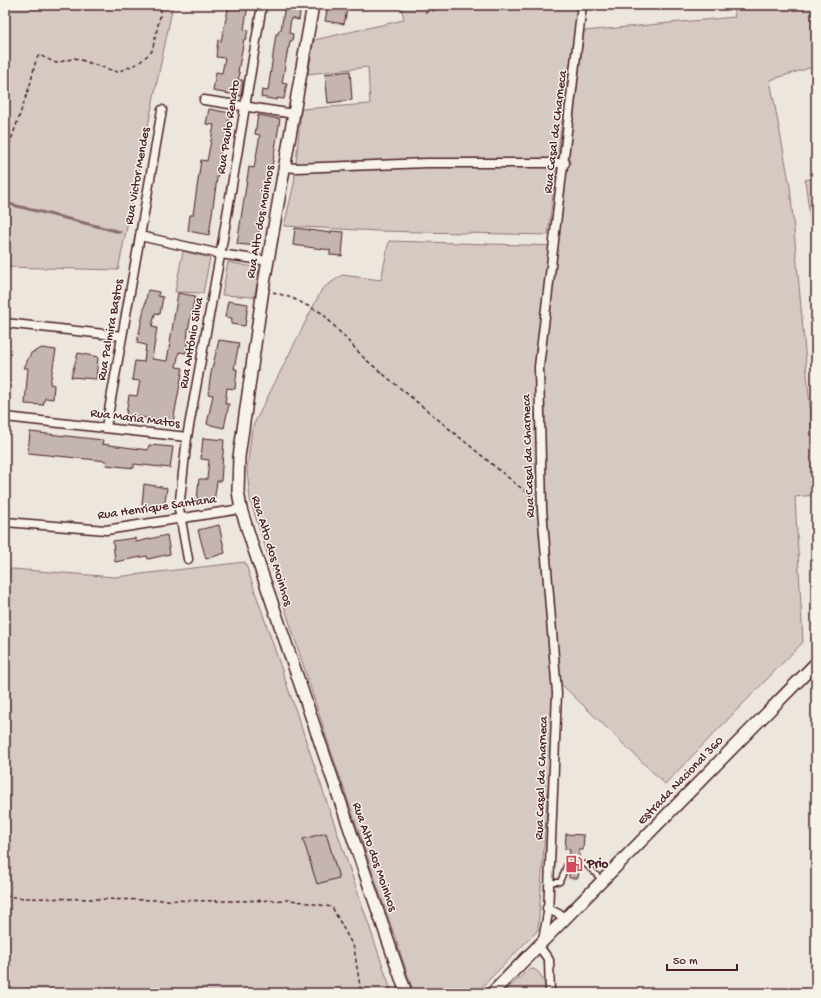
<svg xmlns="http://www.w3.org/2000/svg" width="821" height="998" viewBox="0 0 821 998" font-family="'Gochi Hand',sans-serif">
<rect width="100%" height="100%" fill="#ece6dd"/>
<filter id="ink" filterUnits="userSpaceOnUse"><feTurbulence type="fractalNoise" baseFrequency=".025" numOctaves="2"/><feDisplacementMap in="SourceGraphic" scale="8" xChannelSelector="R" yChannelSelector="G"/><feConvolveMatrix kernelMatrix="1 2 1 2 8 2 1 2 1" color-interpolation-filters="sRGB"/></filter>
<g filter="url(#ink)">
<g fill="#d5c9c2" stroke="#907476">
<path d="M 5,5 L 173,5 L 118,270 L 5,267 Z"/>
<path d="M 401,5 L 580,5 L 567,82 L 548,235 L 378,231 L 284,226 L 294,184 L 301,109 L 370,104 L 368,67 L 308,74 L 314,40 L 404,20 Z"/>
<path d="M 732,5 L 816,5 L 816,66 L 770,80 L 790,186 L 816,473 L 816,495 L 795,497 L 803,642 L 665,784 L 556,679 L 538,930 L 476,993 L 414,993 L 329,745 L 250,500 L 247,469 L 252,428 L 322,289 L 342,275 L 381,280 L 389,241 L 557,246 L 584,31 L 735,17 Z"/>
<path d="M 816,178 L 816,263 L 805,180 Z"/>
<path d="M 183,251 L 210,258 L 203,293 L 175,292 Z"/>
<path d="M 228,262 L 258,268 L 259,276 L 254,297 L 222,295 Z"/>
<path d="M 245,562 L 392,993 L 5,993 L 5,575 L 12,569 L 115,577 Z"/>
<path d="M 533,969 C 543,972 544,985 547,993 L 503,993 L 528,970 Z"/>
</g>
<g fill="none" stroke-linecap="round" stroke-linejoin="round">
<path stroke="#896c6f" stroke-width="3" d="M 5,203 L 120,232"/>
</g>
<g fill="#c4b5b0" stroke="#4a1f2b">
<path d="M 229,5 L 248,5 L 244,29 L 248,30 L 246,39 L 244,39 L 238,72 L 240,73 L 238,80 L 243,80 L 241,96 L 213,91 L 216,72 L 222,73 L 225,58 L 216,57 L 218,40 L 221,41 Z"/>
<path d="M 285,5 L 301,5 L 299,20 L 291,18 L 289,33 L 293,34 L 292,41 L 290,41 L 289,48 L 288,48 L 282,83 L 287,84 L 284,99 L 277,98 L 277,100 L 261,97 L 262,90 L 268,91 L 276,34 L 278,34 L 279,30 L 281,30 Z"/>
<path d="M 328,5 L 348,5 L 344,24 L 325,21 Z"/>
<path d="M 350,71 L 352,100 L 328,103 L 325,74 Z"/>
<path d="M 209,109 L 230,113 L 223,151 L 221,150 L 209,235 L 188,231 L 190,215 L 193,215 L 201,160 L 207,161 L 214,125 L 206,124 Z"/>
<path d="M 258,115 L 280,119 L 263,221 L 260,221 L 257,246 L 237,244 L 249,167 L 254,168 L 260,135 L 255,134 Z"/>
<path d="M 295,228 L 331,233 L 331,231 L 344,232 L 342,256 L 330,255 L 330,250 L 293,245 Z"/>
<path d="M 148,290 L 159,292 L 158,296 L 163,297 L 160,314 L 155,313 L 152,327 L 157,328 L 152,359 L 167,361 L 178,293 L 195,296 L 188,330 L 186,353 L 179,352 L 176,367 L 183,368 L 173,422 L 126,415 L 129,395 L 137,396 L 140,381 L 132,380 L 135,361 L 144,362 L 146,345 L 137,343 Z"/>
<path d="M 228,301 L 248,304 L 245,326 L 231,324 L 232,318 L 225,317 Z"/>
<path d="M 219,340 L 239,343 L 234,369 L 237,369 L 235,389 L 227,388 L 225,404 L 229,404 L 224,428 L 207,424 L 213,395 L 208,394 L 211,373 Z"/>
<path d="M 42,348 L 56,350 L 50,384 L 54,385 L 53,399 L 45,398 L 43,405 L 25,404 L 28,368 L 24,368 L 31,353 Z"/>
<path d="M 78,353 L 98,357 L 96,379 L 71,377 Z"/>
<path d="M 30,432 L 103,440 L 102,444 L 148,450 L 149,445 L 173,447 L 170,468 L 134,464 L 134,468 L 106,465 L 107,461 L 28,453 Z"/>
<path d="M 203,438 L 224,440 L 221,481 L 217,481 L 214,502 L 197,500 L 199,479 L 207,479 L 209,460 L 201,459 Z"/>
<path d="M 144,484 L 167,488 L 164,508 L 142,505 Z"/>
<path d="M 219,525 L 225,553 L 206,559 L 198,530 Z"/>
<path d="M 167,535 L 170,554 L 148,559 L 147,556 L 115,562 L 113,541 L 135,538 L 136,542 Z"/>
<path d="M 326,833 L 339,878 L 317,884 L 303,839 Z"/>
<path d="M 566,834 L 584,835 L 583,850 L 579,850 L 579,860 L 569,860 L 570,850 L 565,849 Z"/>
<path d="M 569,868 L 579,868 L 578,878 L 569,878 Z"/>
</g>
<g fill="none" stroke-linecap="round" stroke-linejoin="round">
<g stroke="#4a1f2b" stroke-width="7">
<path id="lane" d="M 548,882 L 560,882 L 567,864 L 585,864 L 602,880"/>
</g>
<g stroke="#4a1f2b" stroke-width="11">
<g id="street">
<path d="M 204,100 L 294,114"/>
<path d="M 162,110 L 140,236 L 220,254 L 268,261"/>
<path d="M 285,167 L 296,168 L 427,163 L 565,163"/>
<path d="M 5,323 L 122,336"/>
<path d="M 5,417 L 187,437 L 179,509 L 188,559"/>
<path d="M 106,427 L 140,236"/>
<path d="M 187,437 L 223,239 L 262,5"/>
<path d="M 5,522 L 106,530 L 241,509"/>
<path d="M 547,908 L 566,918"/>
<path d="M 543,940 L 548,913 L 557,693 L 542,509 L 539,367 L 582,5"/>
<path d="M 538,945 L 549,960 L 550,993"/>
</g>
</g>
<g stroke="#4a1f2b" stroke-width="14">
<g id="secondary">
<path d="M 313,5 L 263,289 L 239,457 L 238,491 L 241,509 L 253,547 L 406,993"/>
<path d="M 492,993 L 816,663"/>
</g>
</g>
<g stroke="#4a1f2b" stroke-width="1.5" stroke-dasharray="4 3" stroke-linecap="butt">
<path d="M 425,12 L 456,5"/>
<path d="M 5,151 L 10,143 L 30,85 L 36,60 L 39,55 L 56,63 L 75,58 L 117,72 L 139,63 L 152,51 L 161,12 L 160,5"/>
<path d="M 273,292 L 292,298 L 322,313 L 365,359 L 516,484 L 533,497"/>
<path d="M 5,896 L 24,898 L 225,901 L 291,900 L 332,907 L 354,948 L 361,993"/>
</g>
<use href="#lane" stroke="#f7f3e8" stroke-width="4"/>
<use href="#street" stroke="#f7f3e8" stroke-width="8"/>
<use href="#secondary" stroke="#f7f3e8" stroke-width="11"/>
</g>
</g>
<defs>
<g id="fuel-bare" transform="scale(1.38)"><path d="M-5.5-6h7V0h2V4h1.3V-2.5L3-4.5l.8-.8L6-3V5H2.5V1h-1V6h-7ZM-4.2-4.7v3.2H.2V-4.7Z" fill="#d1495b" stroke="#f7f3e8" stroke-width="2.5" paint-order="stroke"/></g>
</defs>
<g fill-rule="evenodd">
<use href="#fuel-bare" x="574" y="864"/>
</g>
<g text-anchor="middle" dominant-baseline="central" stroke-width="3" stroke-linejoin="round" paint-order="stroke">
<g font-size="13" fill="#4a1f2b" stroke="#f7f3e8">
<text transform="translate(229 127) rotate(-81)">Rua Paulo Renato</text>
<text transform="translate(556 132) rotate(-83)">Rua Casal da Charneca</text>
<text transform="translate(138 176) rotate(-80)">Rua Victor Mendes</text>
<text transform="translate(261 222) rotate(-80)">Rua Alto dos Moinhos</text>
<text transform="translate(111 330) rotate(-80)">Rua Palmira Bastos</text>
<text transform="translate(192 343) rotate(-80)">Rua António Silva</text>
<text transform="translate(135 419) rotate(7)">Rua Maria Matos</text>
<text transform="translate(529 456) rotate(-92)">Rua Casal da Charneca</text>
<text transform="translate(157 508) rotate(-8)">Rua Henrique Santana</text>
<text transform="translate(271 551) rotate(73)">Rua Alto dos Moinhos</text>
<text transform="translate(542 778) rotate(-88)">Rua Casal da Charneca</text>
<text transform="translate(681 781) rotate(-46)">Estrada Nacional 360</text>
<text transform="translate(374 857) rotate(71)">Rua Alto dos Moinhos</text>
</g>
<g font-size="13" font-weight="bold" fill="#4a1f2b" stroke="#f7f3e8" text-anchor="start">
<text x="587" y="864">Prio</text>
</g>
</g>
<rect width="821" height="998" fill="none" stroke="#f7f3e8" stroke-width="20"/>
<rect x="10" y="10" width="801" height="978" fill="none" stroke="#4a1f2b" stroke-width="1.5" filter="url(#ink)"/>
<path d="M667 964v6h70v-6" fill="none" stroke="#4a1f2b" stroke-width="2"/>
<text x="673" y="964" font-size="12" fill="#4a1f2b" stroke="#f7f3e8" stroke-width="3" paint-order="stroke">50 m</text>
</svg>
